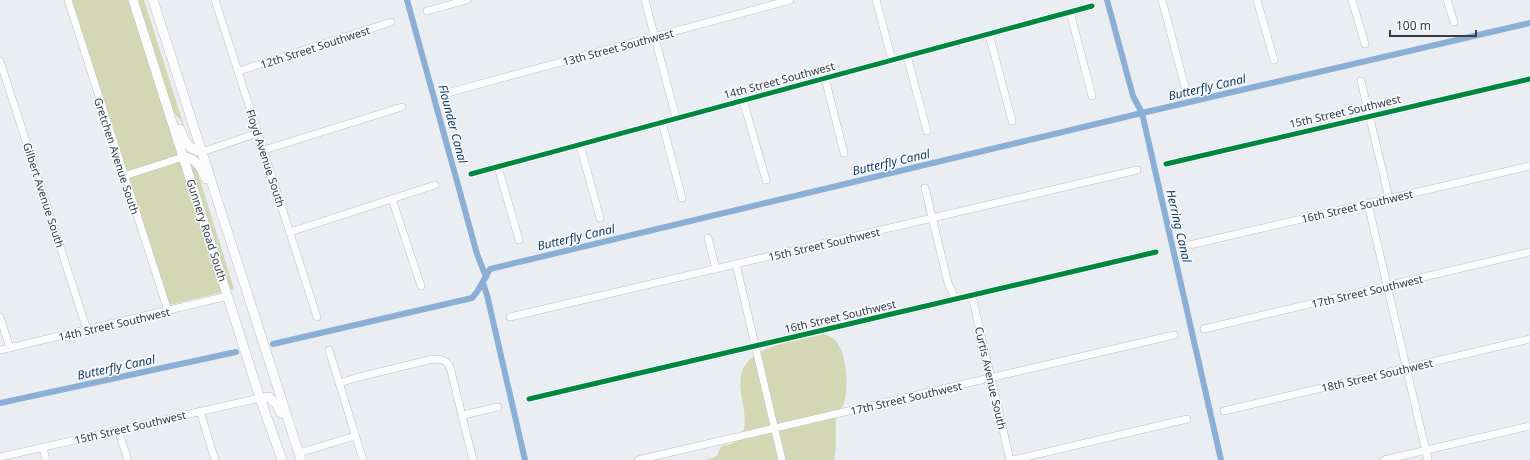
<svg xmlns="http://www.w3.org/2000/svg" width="1530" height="460" viewBox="0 0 1530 460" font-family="'Noto Sans',sans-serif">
<rect width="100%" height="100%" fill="#eaedf2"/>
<g fill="#d4d7b3">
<path d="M 71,0 L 130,0 L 223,292 L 169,305 Z"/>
<path d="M 136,0 L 144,0 L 188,139 L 180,119 L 171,110 Z"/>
<path d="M 189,161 L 196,167 L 234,289 L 229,290 Z"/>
<path d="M 821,333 C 826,335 831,336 835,340 C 847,353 849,387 844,403 C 842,409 837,413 836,420 C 835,433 837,447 834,460 L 706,460 L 717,456 L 721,446 C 725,445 729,445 733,443 C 761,427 728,387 746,364 C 759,345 800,339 821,333 Z"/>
</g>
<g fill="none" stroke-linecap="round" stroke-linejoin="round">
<g stroke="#8bafd4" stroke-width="6">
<path d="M 407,0 L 477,254 L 486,277"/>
<path d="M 1107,0 L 1133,96 L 1142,113 L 1221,460"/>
<path d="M 483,283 L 487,295 L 525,460"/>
<path d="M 273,344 L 472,298 L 477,292 L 490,269 L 1142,113 L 1530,23"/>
<path d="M 0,403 L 236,352"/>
</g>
<g stroke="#bfc1c5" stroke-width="8">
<g id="minor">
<path d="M 68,0 L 168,311"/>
<path d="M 215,0 L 317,317"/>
<path d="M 645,0 L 676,118"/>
<path d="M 876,0 L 892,60"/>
<path d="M 1162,0 L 1185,87"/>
<path d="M 1257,0 L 1274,60"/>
<path d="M 1352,0 L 1365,44"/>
<path d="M 1447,0 L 1454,22"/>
<path d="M 427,11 L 467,0"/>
<path d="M 1070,12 L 1092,96"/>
<path d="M 989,34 L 1012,121"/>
<path d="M 907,56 L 927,131"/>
<path d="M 0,61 L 87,330"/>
<path d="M 239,71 L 391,22"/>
<path d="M 825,78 L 844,153"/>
<path d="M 1361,81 L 1389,198"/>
<path d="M 447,93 L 790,0"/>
<path d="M 743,100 L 766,180"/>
<path d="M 662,122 L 682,198"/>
<path d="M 580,145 L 600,218"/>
<path d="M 264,150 L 402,107"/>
<path d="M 202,152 L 258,133"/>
<path d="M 1166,164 L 1530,79"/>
<path d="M 498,167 L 519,240"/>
<path d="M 471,174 L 1092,6"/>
<path d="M 124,176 L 183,157"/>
<path d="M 925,188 L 948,283 L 956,300"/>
<path d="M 392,199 L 421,286"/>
<path d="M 1368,204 L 1428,460"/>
<path d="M 290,232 L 435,185"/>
<path d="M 708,238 L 716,269"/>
<path d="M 1185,246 L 1530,166"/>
<path d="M 736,264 L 782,460"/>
<path d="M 972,296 L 1010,460"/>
<path d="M 0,317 L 10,348"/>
<path d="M 510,317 L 1137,170"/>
<path d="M 1204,329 L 1530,252"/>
<path d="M 0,350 L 228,296"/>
<path d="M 329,350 L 363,460"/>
<path d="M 339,383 L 359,377 L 433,359 C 442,359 446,360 450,367 L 473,460"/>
<path d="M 529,399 L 1156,252"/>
<path d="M 200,411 L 215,460"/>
<path d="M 1224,411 L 1530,339"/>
<path d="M 463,415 L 498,407"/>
<path d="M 118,430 L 128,460"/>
<path d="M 43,448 L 46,460"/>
<path d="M 299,453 L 355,436"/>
<path d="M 0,457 L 260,398"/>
<path d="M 638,460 L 1174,335"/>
<path d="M 1013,460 L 1187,419"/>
<path d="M 1384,460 L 1530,426"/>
</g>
</g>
<g stroke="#bfc1c5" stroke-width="10">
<g id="major">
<path d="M 133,0 L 260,398 L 282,460"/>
<path d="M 153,0 L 301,460"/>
<path d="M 180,129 C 184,141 189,150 202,152"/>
<path d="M 183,157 C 197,158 201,168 206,179"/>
<path d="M 260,398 L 269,397 L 276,404 L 281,413"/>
</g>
</g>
<use href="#minor" stroke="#fcfcfd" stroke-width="7"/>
<use href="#major" stroke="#fcfcfd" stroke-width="9"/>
<g stroke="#f6fafe" stroke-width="8">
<g id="cycleway">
<path d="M 1166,164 L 1530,79"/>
<path d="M 471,174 L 1092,6"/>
<path d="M 529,399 L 1156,252"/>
</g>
</g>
<use href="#cycleway" stroke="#00873e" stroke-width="5"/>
</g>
<g text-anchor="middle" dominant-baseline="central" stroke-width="3" stroke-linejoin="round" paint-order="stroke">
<g font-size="11" fill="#393b3e" stroke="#f6fafe">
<text transform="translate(315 47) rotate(-18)">12th Street Southwest</text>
<text transform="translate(618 47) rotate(-15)">13th Street Southwest</text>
<text transform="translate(779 80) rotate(-15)">14th Street Southwest</text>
<text transform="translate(1345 111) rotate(-13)">15th Street Southwest</text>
<text transform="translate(117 156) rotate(72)">Gretchen Avenue South</text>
<text transform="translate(266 158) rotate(72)">Floyd Avenue South</text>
<text transform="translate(44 195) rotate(72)">Gilbert Avenue South</text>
<text transform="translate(1357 206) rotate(-13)">16th Street Southwest</text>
<text transform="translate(207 230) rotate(72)">Gunnery Road South</text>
<text transform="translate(824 244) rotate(-13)">15th Street Southwest</text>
<text transform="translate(1367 291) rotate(-13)">17th Street Southwest</text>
<text transform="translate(840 316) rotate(-13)">16th Street Southwest</text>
<text transform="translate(114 324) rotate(-13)">14th Street Southwest</text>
<text transform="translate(1377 375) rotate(-13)">18th Street Southwest</text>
<text transform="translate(991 378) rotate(77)">Curtis Avenue South</text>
<text transform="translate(906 398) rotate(-13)">17th Street Southwest</text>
<text transform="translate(130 427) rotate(-13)">15th Street Southwest</text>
</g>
<g font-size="12" font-style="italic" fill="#13395b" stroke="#f6fafe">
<text transform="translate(1207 87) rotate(-13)">Butterfly Canal</text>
<text transform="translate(453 124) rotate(75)">Flounder Canal</text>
<text transform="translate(891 162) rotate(-13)">Butterfly Canal</text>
<text transform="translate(1179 226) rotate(77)">Herring Canal</text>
<text transform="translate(576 237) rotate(-13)">Butterfly Canal</text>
<text transform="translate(116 367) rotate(-12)">Butterfly Canal</text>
</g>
</g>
<path d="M1390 30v6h86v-6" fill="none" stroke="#393b3e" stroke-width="2"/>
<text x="1396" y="30" font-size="12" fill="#393b3e" stroke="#f6fafe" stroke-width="3" paint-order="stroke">100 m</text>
</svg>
